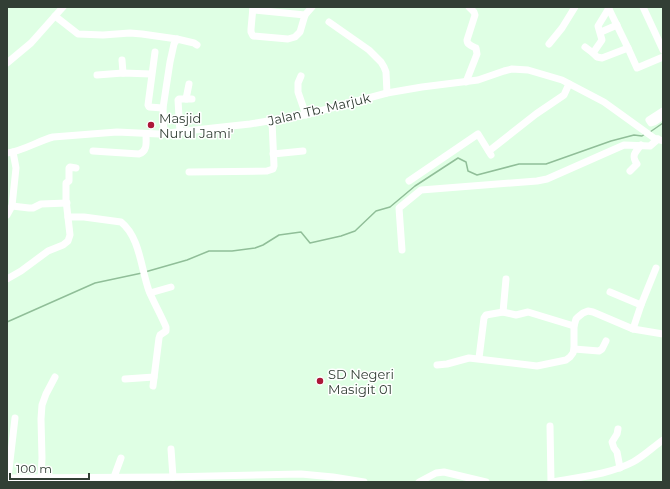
<svg xmlns="http://www.w3.org/2000/svg" width="670" height="489" viewBox="0 0 670 489" font-family="Montserrat,sans-serif">
<rect width="100%" height="100%" fill="#dfffe4"/>
<g fill="none" stroke-linecap="round" stroke-linejoin="round">
<g stroke="#90be98" stroke-width="1.5">
<path d="M 650,132 L 663,123"/>
<path d="M 145,272 L 187,260 L 209,251 L 232,251 L 255,248 L 263,245 L 279,235 L 301,232 L 310,243 L 341,236 L 355,231 L 376,211 L 390,207 L 415,186 L 458,158 L 466,162 L 468,171 L 477,175 L 519,164 L 546,164 L 611,141 L 634,135 L 642,136 L 645,134"/>
<path d="M 7,322 L 95,283 L 142,273"/>
</g>
<g stroke="#fff" stroke-width="7">
<path d="M 253,7 L 251,29 L 251,32 L 253,36 L 288,39 L 295,37 L 300,32 L 305,15 L 312,7"/>
<path d="M 608,7 L 628,48 L 637,68 L 663,57"/>
<path d="M 643,7 L 663,50"/>
<path d="M 609,8 L 598,26 L 602,40 L 593,53 L 597,57 L 602,58 L 628,48"/>
<path d="M 253,10 L 305,15"/>
<path d="M 55,16 L 78,34 L 103,35 L 130,33 L 142,34 L 177,39"/>
<path d="M 329,22 L 369,50 L 381,62 L 384,67 L 386,72 L 387,93"/>
<path d="M 601,32 L 617,25"/>
<path d="M 549,44 L 562,28 L 575,7"/>
<path d="M 585,47 L 593,53"/>
<path d="M 155,52 L 148,105 L 149,107 L 163,108"/>
<path d="M 122,60 L 123,73"/>
<path d="M 7,63 L 31,43 L 63,7"/>
<path d="M 97,75 L 123,73 L 151,74"/>
<path d="M 301,76 L 298,83 L 298,92 L 306,115"/>
<path d="M 466,82 L 477,54 L 476,48 C 472,46 467,45 467,40 L 475,15 L 474,12 L 469,7"/>
<path d="M 186,99 L 189,84"/>
<path d="M 663,111 L 649,120 L 651,123 L 654,122 L 663,116"/>
<path d="M 180,133 L 178,100 L 179,99 L 192,99"/>
<path d="M 164,134 L 163,108 L 170,62 L 174,44 L 177,39 L 194,43 L 197,45"/>
<path d="M 93,151 L 139,154 C 148,151 146,142 146,134"/>
<path d="M 489,151 L 536,114 L 564,95 L 569,84"/>
<path d="M 7,153 C 23,151 38,141 53,137 L 117,132 L 159,134 L 204,129 L 250,124 L 305,115 L 387,93 L 422,87 L 478,80 L 504,71 L 512,69 L 528,70 L 562,80 L 604,102 L 654,138 L 663,141"/>
<path d="M 273,154 L 303,151"/>
<path d="M 630,171 L 637,164 C 631,155 635,153 641,145"/>
<path d="M 189,172 L 267,171 L 273,169 L 274,166 L 272,121"/>
<path d="M 409,181 L 478,134 L 491,155"/>
<path d="M 12,206 L 29,208 L 33,208 L 41,204 L 67,203"/>
<path d="M 7,215 L 12,206 L 16,168 L 13,152"/>
<path d="M 68,217 L 84,217 L 121,222 C 140,237 141,269 149,291 C 154,303 161,315 166,327 L 166,331 L 160,335 L 159,338 L 153,386"/>
<path d="M 402,250 L 399,208 L 421,190 L 537,181 L 547,179 L 624,145 L 650,146 L 658,139"/>
<path d="M 7,279 L 21,271 L 48,251 L 63,245 L 68,241 L 70,235 L 66,200 L 66,183 L 69,181 L 69,168 L 70,167 L 76,168"/>
<path d="M 610,292 L 641,305"/>
<path d="M 150,293 L 171,287"/>
<path d="M 503,312 L 506,279"/>
<path d="M 633,329 L 641,305 L 656,268"/>
<path d="M 574,349 L 599,351 L 602,349 L 606,341"/>
<path d="M 479,358 L 484,318 L 486,315 L 503,312 L 516,315 L 528,312 L 574,326"/>
<path d="M 437,365 L 447,364 L 469,358 L 537,366 L 566,360 L 570,357 L 573,353 L 574,349 L 574,326 L 576,319 L 578,317 L 583,313 L 588,311 L 593,312 L 633,329 L 663,334"/>
<path d="M 125,379 L 154,377"/>
<path d="M 550,426 L 551,482"/>
<path d="M 618,429 L 617,434 L 612,442 L 614,448 L 617,452 L 620,468"/>
<path d="M 171,449 L 173,477"/>
<path d="M 114,477 L 121,458"/>
<path d="M 7,478 L 168,477 L 301,474 L 333,477 L 364,482"/>
<path d="M 8,478 L 15,418"/>
<path d="M 41,478 L 42,458 L 41,419 L 42,405 L 46,394 L 55,377"/>
<path d="M 419,482 L 436,473 L 444,472 L 486,482"/>
<path d="M 552,482 C 579,477 608,475 633,462 C 644,456 653,447 663,440"/>
</g>
</g>
<g fill="#ac1738" stroke="#fff" stroke-width="1.5">
<circle cx="151" cy="125" r="4"/>
<circle cx="320" cy="381" r="4"/>
</g>
<g text-anchor="middle" dominant-baseline="central" stroke-width="3" stroke-linejoin="round" paint-order="stroke">
<g font-size="13" fill="#323f35" stroke="#fff">
<text transform="translate(319 109) rotate(-13)">Jalan Tb. Marjuk</text>
</g>
<g font-size="13" fill="#323f35" stroke="#fff" text-anchor="start">
<text x="159" y="118">Masjid<tspan x="159" dy="15">Nurul Jami'</tspan></text>
<text x="328" y="374">SD Negeri<tspan x="328" dy="15">Masigit 01</tspan></text>
</g>
</g>
<rect width="670" height="489" fill="none" stroke="#323f35" stroke-width="16"/>
<path d="M10 473v6h79v-6" fill="none" stroke="#323f35" stroke-width="2"/>
<text x="16" y="473" font-size="12" fill="#323f35" stroke="#ffffff" stroke-width="3" paint-order="stroke">100 m</text>
</svg>
